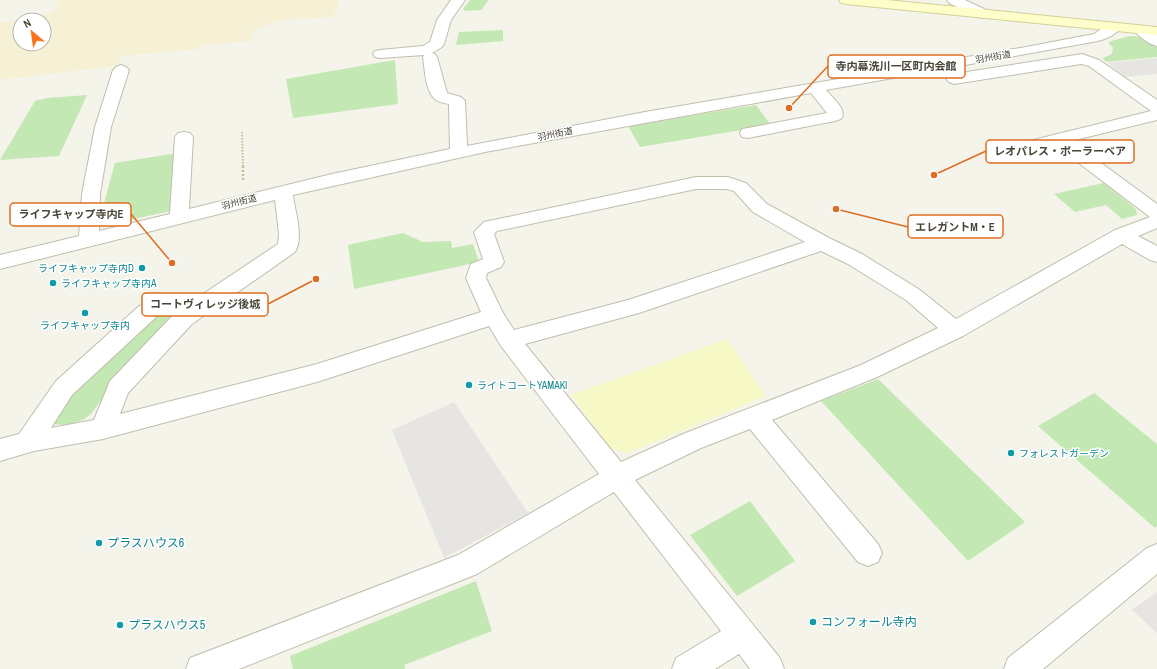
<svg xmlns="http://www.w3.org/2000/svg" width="1157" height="669" viewBox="0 0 1157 669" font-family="'Archivo Narrow','Noto Sans JP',sans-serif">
<rect width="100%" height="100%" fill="#f5f4ea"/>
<path fill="#f6f0d5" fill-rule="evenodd" d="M 59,0 L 340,0 L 333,17 L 282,20 L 255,30 L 250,41 L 199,46 L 198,49 L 122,56 L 116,66 L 0,80 L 0,23 L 39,17 L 54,11 ZM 20,20 L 44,20 L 44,44 L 20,44 Z"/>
<g fill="#c3e8b3">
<path d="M 470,0 L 489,0 L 481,10 L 465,11 L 463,9 Z"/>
<path d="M 503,30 L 503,41 L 456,45 L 459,32 Z"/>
<path d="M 1130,36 L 1146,37 L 1157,46 L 1157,57 L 1106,62 L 1103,58 L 1112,54 L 1113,48 L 1108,42 Z"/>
<path d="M 395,60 L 398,104 L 293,118 L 286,79 Z"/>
<path d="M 87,95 L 59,156 L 0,160 L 35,101 L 47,98 Z"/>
<path d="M 756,105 L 771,125 L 640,147 L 628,126 Z"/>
<path d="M 177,153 L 171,211 L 106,225 L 100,218 L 115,163 Z"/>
<path d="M 1104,183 L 1136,209 L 1137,215 L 1122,219 L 1106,205 L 1075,212 L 1054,194 Z"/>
<path d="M 403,233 L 423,242 L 451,241 L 452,248 L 473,244 L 479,262 L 354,289 L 348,245 Z"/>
<path d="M 181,307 L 182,313 L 114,383 L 91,414 L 83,420 L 68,425 L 53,424 L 68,392 L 157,311 Z"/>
<path d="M 878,379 L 1025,522 L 968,561 L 821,401 Z"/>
<path d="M 1094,393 L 1157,444 L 1157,526 L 1155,528 L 1038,426 Z"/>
<path d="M 750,501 L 795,561 L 737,596 L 690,535 Z"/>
<path d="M 476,581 L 492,631 L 404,665 L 405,669 L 293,669 L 290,656 Z"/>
</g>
<path fill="#f6f8c6" d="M 727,339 L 766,396 L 628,453 L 610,448 L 571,395 Z"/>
<g fill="#e6e5e1">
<path d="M 1157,58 L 1157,74 L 1125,77 L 1108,63 Z"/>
<path d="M 454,402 L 528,513 L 444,558 L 392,430 Z"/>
<path d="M 1157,592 L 1157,633 L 1132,610 Z"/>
</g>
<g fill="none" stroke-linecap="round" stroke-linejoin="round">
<g stroke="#c0beac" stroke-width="2">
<g id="street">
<path d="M 451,0 L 465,0 L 451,20 L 444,44 L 442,47 L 432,53 L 435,54 L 437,57 L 447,93 L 461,97 L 465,101 L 467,146 L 645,112 L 1026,47 L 1094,34 L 1109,24 L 1114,23 L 1119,24 L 1121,27 C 1117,34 1106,39 1098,41 L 826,90 C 832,98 848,109 841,119 L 835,121 L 748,138 L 742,137 L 740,133 L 742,129 L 748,128 L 827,113 L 811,93 L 485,152 L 293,195 C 295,212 304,237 295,252 L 192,324 L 128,393 L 120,414 L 317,364 L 481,312 L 466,278 L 471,264 L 483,259 L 474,232 L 484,222 L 696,177 L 728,177 L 746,183 L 767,204 L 829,238 L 862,254 L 920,290 L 956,319 L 1115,230 L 1150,217 L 1055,145 L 1007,157 L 1001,156 L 998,152 L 1001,148 L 1151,111 L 1089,66 L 1081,64 L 954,84 L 949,82 L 946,79 L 949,76 L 954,74 L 1082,54 L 1099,60 L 1157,100 L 1157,120 L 1071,141 L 1157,204 L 1157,228 L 1138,236 L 1157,246 L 1157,262 L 1150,260 L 1122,244 L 963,336 L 877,377 L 772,420 L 878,544 L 882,553 L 878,562 L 868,566 L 858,562 L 750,429 L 701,448 L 635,480 L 780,658 L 784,669 L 750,669 L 739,654 L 715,669 L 672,669 L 676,658 L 721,631 L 614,492 L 477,574 L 239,669 L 186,669 L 190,658 L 458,555 L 599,474 L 501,346 L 489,326 L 317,382 L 103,439 L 34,451 L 0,461 L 0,439 L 19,434 L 56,381 L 139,306 L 147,304 L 155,306 L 158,312 L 155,318 L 72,395 L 51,428 L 94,420 L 110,381 L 176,312 L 278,244 L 279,234 L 275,200 L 0,269 L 0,255 L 79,236 L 82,194 L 95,127 L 113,70 L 116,67 L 121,65 L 126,67 L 129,70 L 111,127 L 100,194 L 99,231 L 170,214 L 175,137 L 178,133 L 184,132 L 190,133 L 193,137 L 189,209 L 332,174 L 450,149 L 449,104 C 445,103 440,103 436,100 C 425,92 425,69 423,57 L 424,55 L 380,58 L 375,57 L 373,54 L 375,51 L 380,50 L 423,46 L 430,42 L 437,20 ZM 696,189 L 726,189 L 734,191 L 753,212 L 805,242 L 628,300 L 514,330 L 503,313 L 486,278 L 487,273 L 501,267 L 504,262 L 494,234 L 497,231 ZM 821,251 L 848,264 L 906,300 L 938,328 L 861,365 L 683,434 L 621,462 L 525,344 L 639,313 Z"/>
<path d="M 947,0 L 965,0 L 988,11 L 990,14 L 988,17 L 983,18 L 978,17 L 949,3 Z"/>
<path d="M 1141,26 L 1146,27 L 1157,35 L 1157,46 C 1149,44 1139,37 1134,30 L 1136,27 Z"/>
<path d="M 1157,544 L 1157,574 L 1043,669 L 1004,669 L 1008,658 L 1147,548 Z"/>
</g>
</g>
<g stroke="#d1d097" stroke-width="2">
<path id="secondary" d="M 839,0 L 887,0 L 1157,27 L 1157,35 L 846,4 L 841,3 Z"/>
</g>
<path stroke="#c2be9d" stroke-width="2" stroke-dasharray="1.5 1.5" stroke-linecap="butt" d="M 242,132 L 243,167"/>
<path stroke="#c2be9d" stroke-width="2.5" stroke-dasharray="2 2" stroke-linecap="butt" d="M 243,166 L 243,180"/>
<use href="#street" fill="#fff" fill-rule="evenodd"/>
<use href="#secondary" fill="#fefeca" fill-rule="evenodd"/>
</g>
<g fill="#0f9aa8" stroke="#fff" stroke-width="1.5">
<circle cx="142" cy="268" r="4"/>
<circle cx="53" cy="283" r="4"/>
<circle cx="85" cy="313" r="4"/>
<circle cx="469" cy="385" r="4"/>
<circle cx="1011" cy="453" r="4"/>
<circle cx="99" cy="543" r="4"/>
<circle cx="813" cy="622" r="4"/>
<circle cx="120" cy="625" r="4"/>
</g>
<g text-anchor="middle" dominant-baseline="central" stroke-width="3" stroke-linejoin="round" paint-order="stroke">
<g font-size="9" fill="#494638" stroke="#fff">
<text transform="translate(993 57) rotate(-10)">羽州街道</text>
<text transform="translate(555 134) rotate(-11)">羽州街道</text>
<text transform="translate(239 202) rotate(-14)">羽州街道</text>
</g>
<g font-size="10" fill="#0d838f" stroke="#fff" text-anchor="start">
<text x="134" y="268" text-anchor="end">ライフキャップ寺内D</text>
<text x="61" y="283">ライフキャップ寺内A</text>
<text x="85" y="325" text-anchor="middle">ライフキャップ寺内</text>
<text x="477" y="385">ライトコートYAMAKI</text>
<text x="1019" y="453">フォレストガーデン</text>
</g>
<g font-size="12" fill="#0d838f" stroke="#fff" text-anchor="start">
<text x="107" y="543">プラスハウス6</text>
<text x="821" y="622">コンフォール寺内</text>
<text x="128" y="625">プラスハウス5</text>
</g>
</g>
<path fill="none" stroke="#de6d21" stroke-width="1.5" d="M789 108L828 66M934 175L986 151M172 263L131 214M836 209L908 227M316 279L268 304"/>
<g fill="#de6d21" stroke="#fff" stroke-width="1.5">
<circle cx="789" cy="108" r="4"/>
<circle cx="934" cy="175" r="4"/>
<circle cx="172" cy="263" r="4"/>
<circle cx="836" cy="209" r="4"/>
<circle cx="316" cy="279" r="4"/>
</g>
<g fill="#fff" stroke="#de6d21" stroke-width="1.5">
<rect x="828" y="55" width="137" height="23" rx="4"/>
<rect x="986" y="140" width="148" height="23" rx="4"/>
<rect x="10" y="203" width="121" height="23" rx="4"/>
<rect x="908" y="215" width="95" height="23" rx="4"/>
<rect x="142" y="293" width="126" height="23" rx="4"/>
</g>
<g font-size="11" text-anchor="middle" font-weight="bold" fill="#494638">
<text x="896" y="70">寺内幕洗川一区町内会館</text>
<text x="1060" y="155">レオパレス・ポーラーベア</text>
<text x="71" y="218">ライフキャップ寺内E</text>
<text x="955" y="231">エレガントM・E</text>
<text x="205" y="308">コートヴィレッジ後城</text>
</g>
<g transform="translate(32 32) rotate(331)"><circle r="19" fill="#ffffff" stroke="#b6b5af"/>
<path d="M0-3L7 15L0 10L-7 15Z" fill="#f8741d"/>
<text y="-6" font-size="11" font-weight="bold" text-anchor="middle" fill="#494638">N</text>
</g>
</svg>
